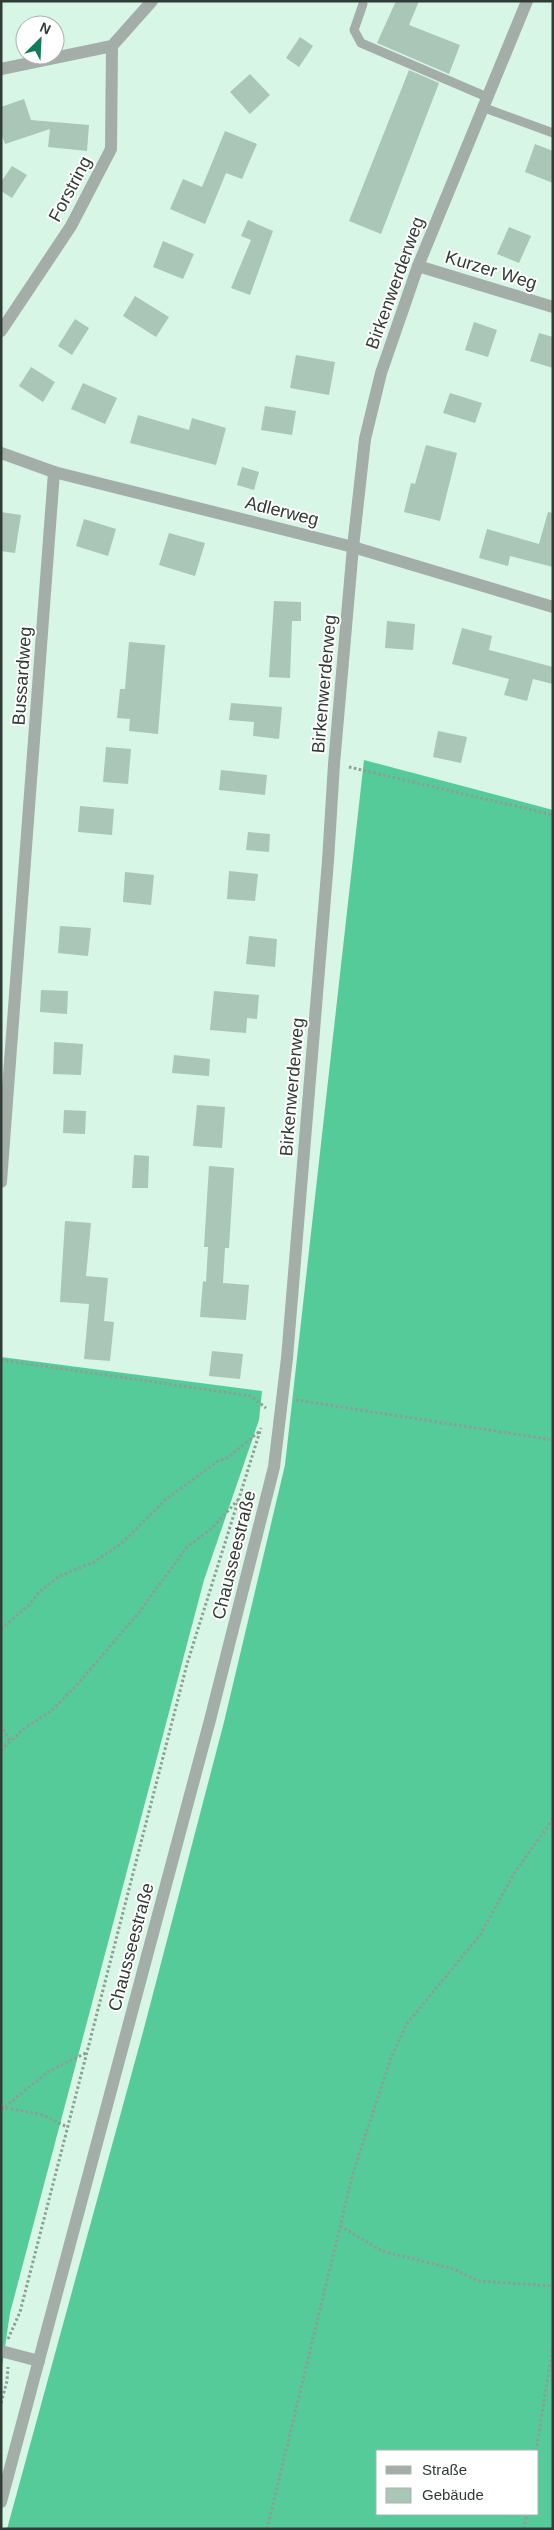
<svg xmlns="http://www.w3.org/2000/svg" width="554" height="2530" viewBox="0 0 554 2530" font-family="Helvetica,sans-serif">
<rect width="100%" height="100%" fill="#d7f6e6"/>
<g fill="#56cb9a" fill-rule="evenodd">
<path d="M 364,760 L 553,810 L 553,2529 L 7,2529 L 143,2032 L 224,1722 L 285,1465 ZM 378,2451 L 538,2451 L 538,2514 L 378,2514 Z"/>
<path d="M 1,1357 L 262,1391 L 259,1420 L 204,1580 L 10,2313 L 1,2374 Z"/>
</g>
<g fill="#a9c6b7">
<path d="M 396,1 L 419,1 L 409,25 L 460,45 L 449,74 L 377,43 Z"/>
<path d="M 300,37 L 313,46 L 299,67 L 286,58 Z"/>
<path d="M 409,70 L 439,83 L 381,234 L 349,221 Z"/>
<path d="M 250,74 L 270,95 L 250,114 L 230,92 Z"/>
<path d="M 24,99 L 31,120 L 89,125 L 87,151 L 48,147 L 50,129 L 5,144 L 1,133 L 1,107 Z"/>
<path d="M 225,131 L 257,144 L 242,179 L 226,173 L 205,224 L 170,209 L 183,179 L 202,187 Z"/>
<path d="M 535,144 L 553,151 L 553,183 L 525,172 Z"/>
<path d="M 12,166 L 27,175 L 12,198 L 1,191 L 1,182 Z"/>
<path d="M 248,220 L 273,231 L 250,295 L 231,288 L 251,240 L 241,236 Z"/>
<path d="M 509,227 L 531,236 L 519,263 L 497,254 Z"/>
<path d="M 163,241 L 194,254 L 183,279 L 153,267 Z"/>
<path d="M 135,296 L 169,317 L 156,337 L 123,316 Z"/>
<path d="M 75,319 L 89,328 L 72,355 L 58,346 Z"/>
<path d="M 474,322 L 497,330 L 488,357 L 465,350 Z"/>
<path d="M 539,333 L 553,337 L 553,368 L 530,361 Z"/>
<path d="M 296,355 L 335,362 L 329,395 L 290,388 Z"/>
<path d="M 31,367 L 55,382 L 43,402 L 19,386 Z"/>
<path d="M 83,383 L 117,398 L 105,424 L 71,409 Z"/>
<path d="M 450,393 L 482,403 L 475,423 L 443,413 Z"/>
<path d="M 265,406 L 296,411 L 292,435 L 261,430 Z"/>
<path d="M 138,415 L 189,430 L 192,418 L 226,428 L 216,465 L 130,443 Z"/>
<path d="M 426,445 L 457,453 L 440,521 L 404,512 L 411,483 L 415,484 Z"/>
<path d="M 242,467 L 259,472 L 254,490 L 237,485 Z"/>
<path d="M 1,512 L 21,515 L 15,553 L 1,551 Z"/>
<path d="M 548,512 L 553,513 L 553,567 L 510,556 L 508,566 L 479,558 L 487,529 L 539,544 Z"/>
<path d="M 84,519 L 116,529 L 108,556 L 76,546 Z"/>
<path d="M 169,533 L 205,543 L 195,576 L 159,565 Z"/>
<path d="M 274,601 L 301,602 L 301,621 L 292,621 L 290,678 L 269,677 Z"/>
<path d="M 387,621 L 415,624 L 413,650 L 385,648 Z"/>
<path d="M 462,628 L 492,636 L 489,650 L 553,667 L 553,684 L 533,679 L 527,701 L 504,695 L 509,679 L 452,664 Z"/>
<path d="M 129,642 L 165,645 L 158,734 L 129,731 L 130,719 L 117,718 L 120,689 L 125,689 Z"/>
<path d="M 231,703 L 282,707 L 279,739 L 253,736 L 254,722 L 229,720 Z"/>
<path d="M 438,731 L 467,737 L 461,763 L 433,757 Z"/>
<path d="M 106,747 L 131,749 L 128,784 L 103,782 Z"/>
<path d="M 221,770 L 267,775 L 265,795 L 219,790 Z"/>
<path d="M 80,806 L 114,809 L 112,835 L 78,832 Z"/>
<path d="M 248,832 L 270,834 L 269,852 L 246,850 Z"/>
<path d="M 229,871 L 258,874 L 255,901 L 227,899 Z"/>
<path d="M 125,872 L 154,875 L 151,905 L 123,902 Z"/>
<path d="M 60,926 L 91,928 L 88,956 L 58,953 Z"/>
<path d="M 249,936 L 277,939 L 275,967 L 246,964 Z"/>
<path d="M 41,990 L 68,991 L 67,1014 L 40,1012 Z"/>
<path d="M 214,991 L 259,995 L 257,1019 L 247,1018 L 246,1033 L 210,1030 Z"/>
<path d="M 54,1042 L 83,1044 L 81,1075 L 53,1074 Z"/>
<path d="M 174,1055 L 210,1059 L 209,1076 L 172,1073 Z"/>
<path d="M 197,1105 L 225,1107 L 222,1148 L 193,1146 Z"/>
<path d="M 64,1110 L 86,1111 L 85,1134 L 63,1133 Z"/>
<path d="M 134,1155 L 149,1156 L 148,1188 L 132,1188 Z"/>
<path d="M 209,1166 L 234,1168 L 229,1248 L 225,1248 L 223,1283 L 249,1285 L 246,1320 L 200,1317 L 203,1281 L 206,1282 L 208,1247 L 204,1247 Z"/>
<path d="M 65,1221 L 91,1223 L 86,1276 L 108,1278 L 104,1321 L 114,1322 L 110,1361 L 84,1359 L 89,1304 L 60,1302 Z"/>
<path d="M 212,1351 L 243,1354 L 240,1379 L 209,1376 Z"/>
</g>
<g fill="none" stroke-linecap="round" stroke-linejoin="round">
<g stroke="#8aa094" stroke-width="3" stroke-dasharray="2.5 2.5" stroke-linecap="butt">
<path d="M 349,767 L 553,815"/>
<path d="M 1,1360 L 251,1396 L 266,1408"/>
<path d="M 296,1400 L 553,1440"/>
<path d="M 1,1629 L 29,1605 L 40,1591 L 60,1576 L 94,1562 L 121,1544 L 165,1500 L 218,1461 L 227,1458 L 260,1431"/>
<path d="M 1,1725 L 10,1742"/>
<path d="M 1,1750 L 25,1728 L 51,1711 L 74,1688 L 137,1615 L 187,1547 L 210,1530 L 238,1500"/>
<path d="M 1,2107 L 43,2115 L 67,2127"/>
<path d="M 1,2110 L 49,2071 L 86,2053"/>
<path d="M 340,2226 L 382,2251 L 454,2269 L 478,2281 L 553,2286"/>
<path d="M 8,2339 L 20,2312 L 187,1664 L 261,1428"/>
<path d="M 1,2403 L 7,2381 L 8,2367"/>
<path d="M 536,2451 L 553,2345"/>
<path d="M 267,2529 L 353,2173 L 391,2058 L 406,2025 L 480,1935 L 515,1872 L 553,1819"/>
<path d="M 524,2529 L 527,2514"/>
</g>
<g stroke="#a2aea7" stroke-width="9">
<path d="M 363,4 L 354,30 L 361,43 L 487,97"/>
<path d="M 482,107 L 553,133"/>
</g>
<g stroke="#a2aea7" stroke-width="12">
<path d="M 1,69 L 112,46 L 152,1"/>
<path d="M 418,266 L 553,307"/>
<path d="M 1,331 L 71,226 L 111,149 L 112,46"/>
<path d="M 1,453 L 54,472 L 353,547 L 553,607"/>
<path d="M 1,1182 L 54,472"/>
<path d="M 1,2351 L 39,2361"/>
</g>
<path stroke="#a2aea7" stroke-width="12" d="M 1,2502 L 210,1720 L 274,1467 L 287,1358 L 328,861 L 334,764 L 353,547 L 365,439 L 381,373 L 418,266 L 527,1"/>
</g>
<g text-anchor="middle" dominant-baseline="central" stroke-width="4" stroke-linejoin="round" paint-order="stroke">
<g font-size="18" fill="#313c36" stroke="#fff">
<text transform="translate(70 189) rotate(-62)">Forstring</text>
<text transform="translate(491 270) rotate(17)">Kurzer Weg</text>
<text transform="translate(395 283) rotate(-70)">Birkenwerderweg</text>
<text transform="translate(282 511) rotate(14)">Adlerweg</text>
<text transform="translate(22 676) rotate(-86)">Bussardweg</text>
<text transform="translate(324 684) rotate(-85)">Birkenwerderweg</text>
<text transform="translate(292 1087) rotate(-85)">Birkenwerderweg</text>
<text transform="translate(234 1555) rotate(-76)">Chausseestraße</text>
<text transform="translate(131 1947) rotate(-75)">Chausseestraße</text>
</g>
</g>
<rect width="554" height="2530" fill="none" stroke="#313c36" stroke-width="5"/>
<rect x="376" y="2450" width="162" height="65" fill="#ffffff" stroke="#adb1af"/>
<rect x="386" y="2466" width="25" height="8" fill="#a2aea7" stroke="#adb1af"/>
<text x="422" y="2475" font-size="15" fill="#313c36">Straße</text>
<rect x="386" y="2488" width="25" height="15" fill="#a9c6b7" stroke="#adb1af"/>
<text x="422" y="2500" font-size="15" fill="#313c36">Gebäude</text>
<g transform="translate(40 40) rotate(24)"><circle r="24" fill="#ffffff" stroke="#adb1af"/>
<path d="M0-4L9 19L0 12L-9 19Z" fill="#117c57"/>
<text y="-8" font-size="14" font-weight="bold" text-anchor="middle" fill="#313c36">N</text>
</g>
</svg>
